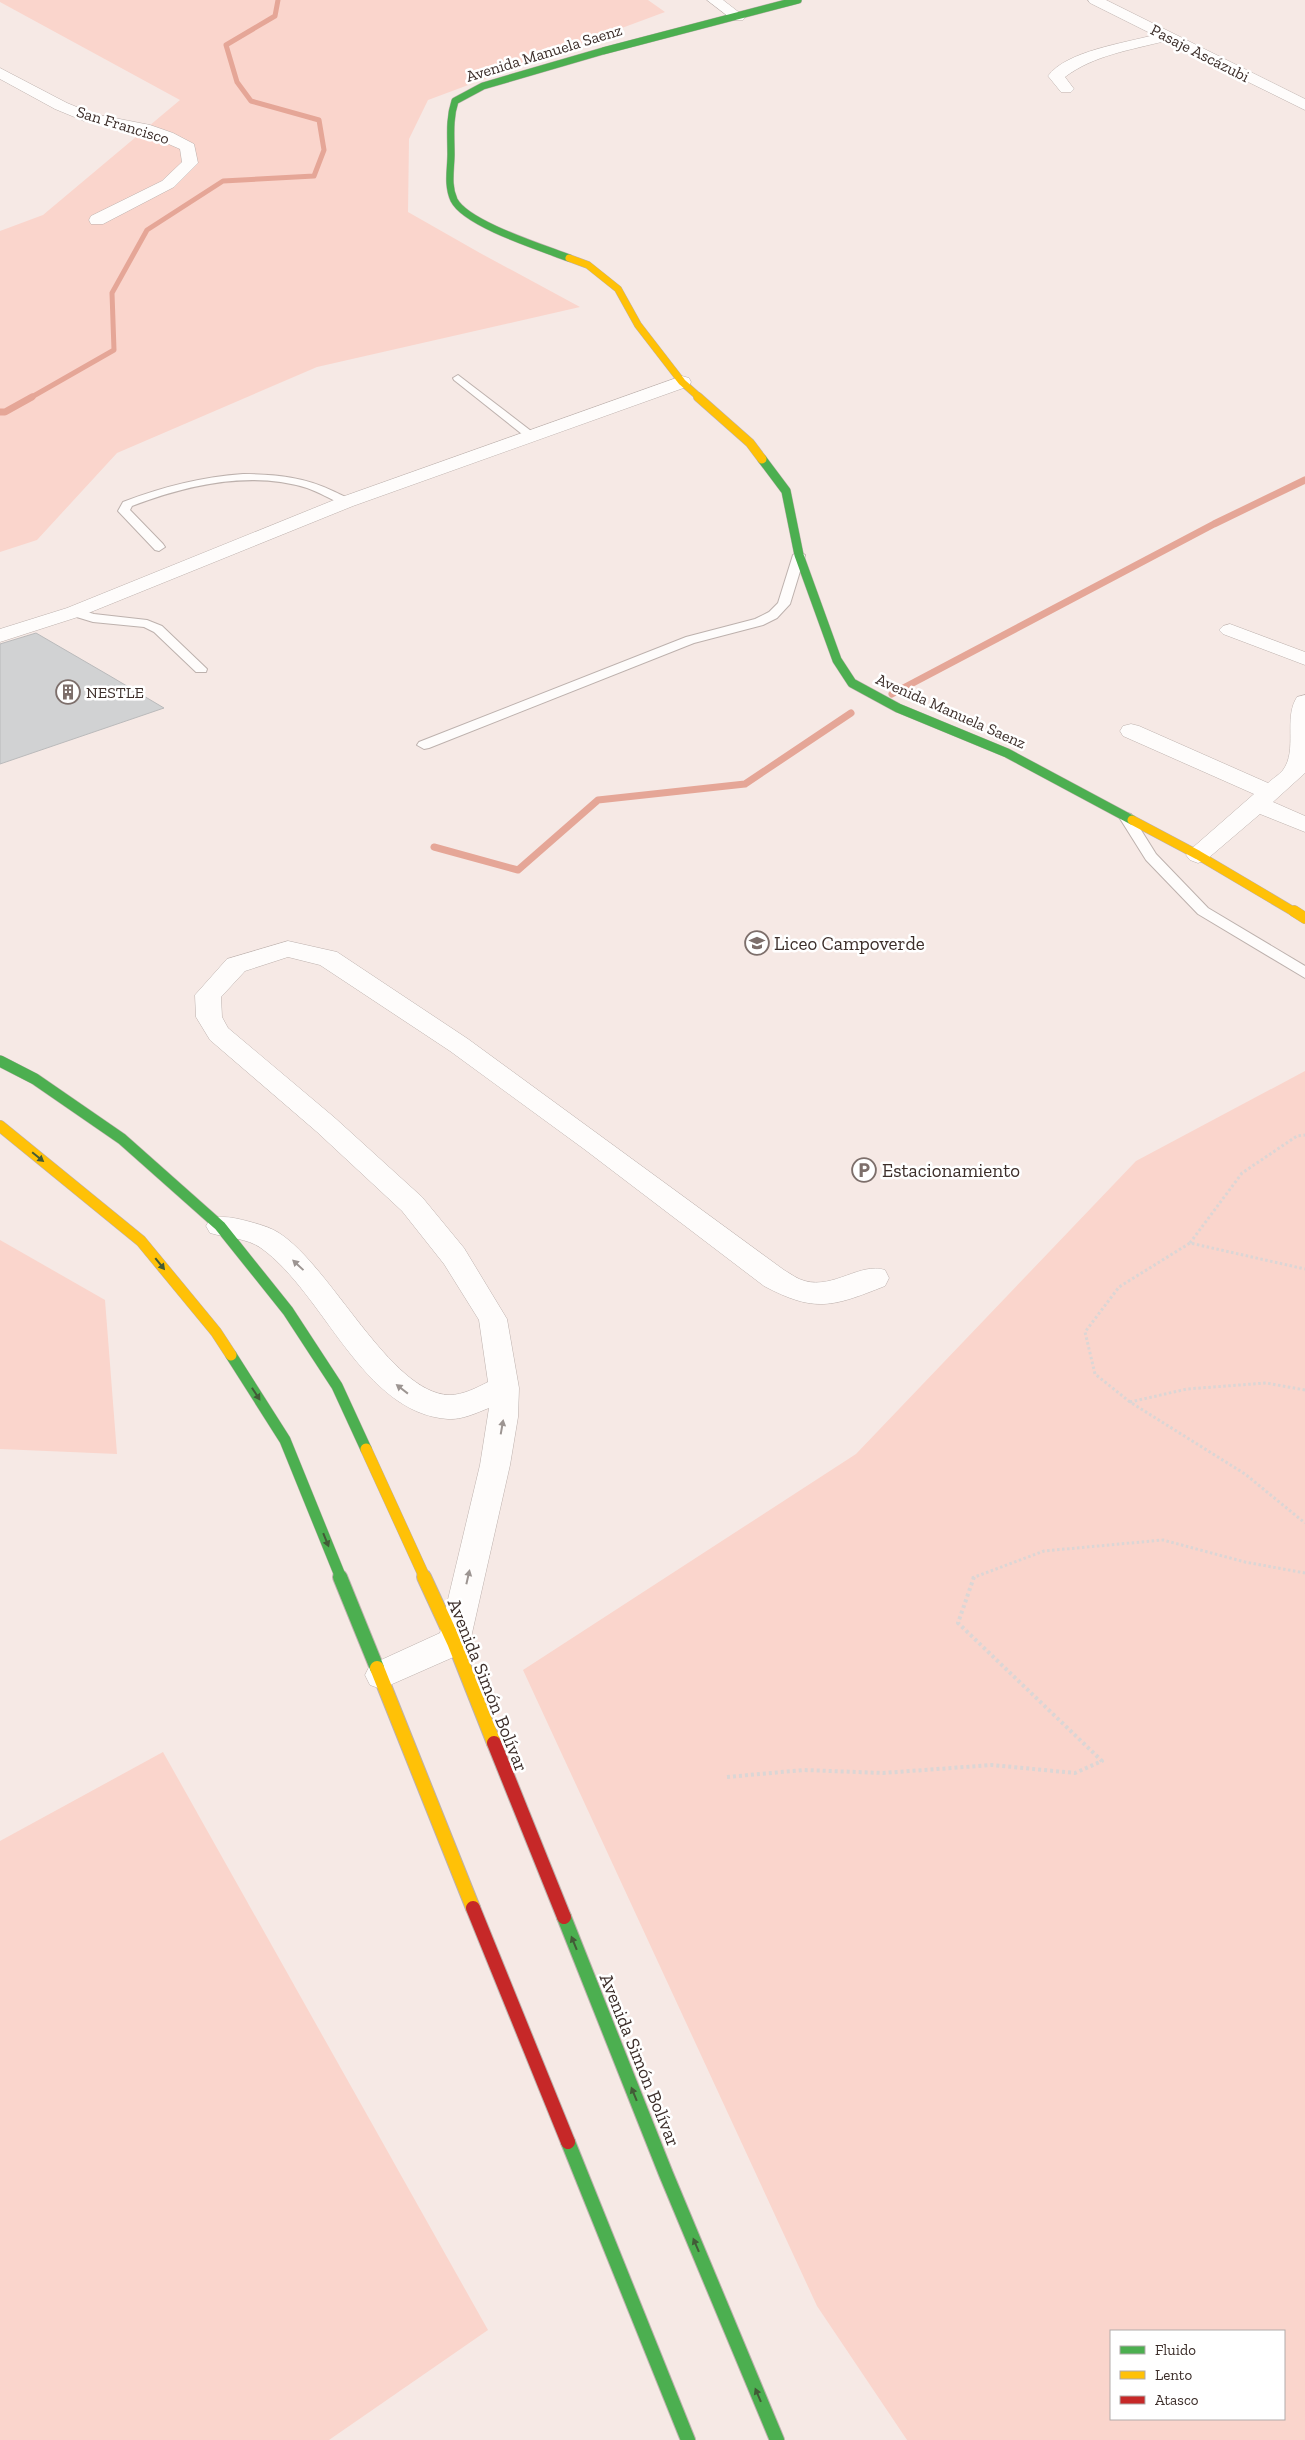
<svg xmlns="http://www.w3.org/2000/svg" width="1305" height="2440" viewBox="0 0 1305 2440" font-family="'Zilla Slab',serif">
<rect width="100%" height="100%" fill="#f6e9e5"/>
<g fill="#fad5cc" fill-rule="evenodd">
<path d="M 0,0 L 648,0 L 665,12 L 428,100 L 409,139 L 408,212 L 480,253 L 580,307 L 317,367 L 117,453 L 37,540 L 0,552 L 0,231 L 43,215 L 180,100 L 0,2 Z"/>
<path d="M 1305,1071 L 1305,2440 L 907,2440 L 817,2306 L 523,1670 L 856,1454 L 1136,1161 ZM 1111,2331 L 1284,2331 L 1284,2419 L 1111,2419 Z"/>
<path d="M 0,1240 L 105,1300 L 117,1454 L 0,1449 Z"/>
<path d="M 163,1752 L 488,2330 L 329,2440 L 0,2440 L 0,1841 Z"/>
</g>
<g fill="none" stroke-linecap="round" stroke-linejoin="round">
<path stroke="#e5a697" stroke-width="5" d="M 30,398 L 114,350 L 112,293 L 147,230 L 223,181 L 314,176 L 324,150 L 319,120 L 251,101 L 237,82 L 226,45 L 275,16 L 278,0"/>
<g stroke="#e5a697" stroke-width="7">
<path d="M 0,412 L 5,412 L 32,397"/>
<path d="M 892,694 L 1214,524 L 1305,480"/>
<path d="M 434,847 L 518,870 L 598,800 L 745,784 L 851,713"/>
</g>
</g>
<path fill="#d1d2d3" stroke="#bababb" d="M 36,633 L 110,676 L 164,708 L 0,764 L 0,644 Z"/>
<g fill="none" stroke-linecap="round" stroke-linejoin="round">
<g stroke="#bdb1ad" stroke-width="2">
<g id="lane">
<path d="M 458,375 L 535,434 L 535,438 L 527,438 L 454,380 L 453,378 Z"/>
<path d="M 243,474 C 275,474 306,477 335,492 C 341,495 348,497 352,502 L 346,506 L 342,504 C 330,499 319,492 307,488 C 250,470 187,485 132,506 L 130,510 L 163,544 L 165,547 L 159,551 L 155,550 L 118,511 L 123,502 C 162,487 201,477 243,474 Z"/>
<path d="M 799,551 L 805,555 L 790,604 L 777,618 L 763,625 L 694,643 L 429,748 L 424,749 L 417,745 L 419,742 L 686,637 L 755,619 L 769,612 L 778,603 L 793,555 Z"/>
<path d="M 74,608 L 94,614 L 147,620 L 162,626 L 207,669 L 206,672 L 196,672 L 154,632 L 144,627 L 93,622 L 70,615 L 68,612 Z"/>
<path d="M 1126,813 L 1131,814 L 1156,854 L 1208,908 L 1305,966 L 1305,978 L 1198,914 L 1146,860 L 1119,817 Z"/>
</g>
</g>
<g stroke="#bdb1ad" stroke-width="1">
<g id="street">
<path d="M 707,0 L 723,0 L 745,17 L 743,20 L 733,20 Z"/>
<path d="M 1088,0 L 1106,0 L 1305,99 L 1305,110 L 1165,41 C 1131,50 1094,55 1065,77 L 1074,89 L 1071,92 L 1061,92 L 1048,76 C 1066,51 1125,43 1154,35 L 1090,3 Z"/>
<path d="M 0,68 L 67,103 L 94,114 L 150,125 L 173,133 L 194,144 L 198,163 L 174,187 L 103,224 L 91,224 L 89,220 L 91,216 L 162,181 L 182,162 L 180,149 L 141,132 L 84,121 L 55,109 L 0,79 Z"/>
<path d="M 682,376 L 689,378 L 691,382 L 689,386 L 353,506 L 81,616 L 0,642 L 0,629 L 67,608 L 339,498 Z"/>
<path d="M 1230,624 L 1305,652 L 1305,665 L 1223,634 L 1219,630 L 1223,626 Z"/>
<path d="M 1305,695 L 1305,773 L 1273,802 L 1305,816 L 1305,832 L 1260,814 L 1206,860 L 1198,863 L 1190,860 L 1186,855 L 1190,850 L 1254,794 L 1123,736 L 1120,731 L 1123,726 L 1131,724 L 1139,726 L 1268,783 C 1272,779 1279,775 1283,770 C 1298,750 1283,718 1297,697 Z"/>
<path d="M 288,941 L 337,952 L 468,1039 L 784,1270 C 791,1274 797,1279 805,1281 C 834,1289 860,1262 885,1270 L 889,1278 L 885,1286 C 832,1307 815,1313 764,1286 L 584,1149 L 450,1051 L 320,965 L 288,957 L 245,971 L 221,997 L 222,1017 L 228,1028 L 335,1118 L 422,1197 L 464,1248 L 507,1319 L 519,1388 L 518,1417 L 510,1465 L 470,1642 L 465,1652 L 381,1689 L 370,1685 L 365,1675 L 370,1665 L 440,1633 L 480,1465 L 489,1408 C 476,1413 462,1420 448,1419 C 362,1413 325,1294 261,1248 C 247,1238 227,1238 210,1233 L 206,1226 L 210,1219 C 223,1215 235,1218 247,1221 C 258,1224 270,1227 279,1233 C 331,1266 390,1393 449,1395 C 463,1395 476,1388 488,1382 L 479,1320 L 444,1264 L 402,1211 L 317,1132 L 210,1040 L 196,1017 L 195,995 L 227,959 Z"/>
</g>
</g>
<g stroke="#bdb1ad" stroke-width="8">
<path id="fast-far3" d="M 569,258 C 543,248 466,224 454,200 C 447,185 451,169 451,154 C 451,136 449,119 455,101 L 483,86 L 603,51 L 798,0"/>
</g>
<g stroke="#bdb1ad" stroke-width="10">
<path id="fast-far2" d="M 762,459 L 786,491 L 799,555 L 837,660 L 852,683 L 898,708 L 1007,753 L 1132,820"/>
</g>
<g stroke="#bdb1ad" stroke-width="12">
<g id="fast-far1">
<path d="M 0,1061 L 35,1079 L 122,1139 L 220,1226 L 288,1311 L 337,1386 L 366,1449"/>
<path d="M 231,1355 L 285,1440 L 341,1578"/>
</g>
</g>
<g stroke="#bdb1ad" stroke-width="16">
<g id="fast">
<path d="M 340,1577 L 377,1668"/>
<path d="M 564,1917 L 666,2174 L 777,2440"/>
<path d="M 568,2142 L 688,2440"/>
</g>
</g>
<g stroke="#bdb1ad" stroke-width="8">
<path id="slow-far3" d="M 569,258 L 588,265 L 618,289 L 638,325 L 682,382 L 700,398"/>
</g>
<g stroke="#bdb1ad" stroke-width="10">
<g id="slow-far2">
<path d="M 698,397 L 750,443 L 762,459"/>
<path d="M 1132,820 L 1198,855 L 1296,913"/>
</g>
</g>
<g stroke="#bdb1ad" stroke-width="12">
<g id="slow-far1">
<path d="M 1294,911 L 1305,918"/>
<path d="M 0,1126 L 141,1241 L 216,1332 L 231,1355"/>
<path d="M 366,1449 L 425,1578"/>
</g>
</g>
<g stroke="#bdb1ad" stroke-width="16">
<g id="slow">
<path d="M 424,1577 L 454,1642 L 494,1743"/>
<path d="M 377,1668 L 473,1908"/>
</g>
</g>
<g stroke="#bdb1ad" stroke-width="16">
<g id="jam">
<path d="M 494,1743 L 564,1917"/>
<path d="M 473,1908 L 568,2142"/>
</g>
</g>
<g stroke="#dbd6d5" stroke-width="3" stroke-dasharray="2.5 2.5" stroke-linecap="butt">
<path d="M 1190,1243 L 1242,1173 L 1297,1136 L 1305,1135"/>
<path d="M 1305,1390 L 1266,1383 L 1187,1389 L 1130,1402 L 1245,1474 L 1305,1523"/>
<path d="M 1130,1402 L 1095,1374 L 1085,1332 L 1119,1287 L 1190,1243 L 1305,1269"/>
<path d="M 972,1578 L 1044,1551 L 1163,1540 L 1245,1562 L 1305,1573"/>
</g>
<path stroke="#dbd6d5" stroke-width="4" stroke-dasharray="3 3" stroke-linecap="butt" d="M 727,1777 L 804,1770 L 883,1773 L 992,1765 L 1075,1773 L 1102,1761 L 958,1623 L 974,1577"/>
<use href="#lane" fill="#fefcfb" fill-rule="evenodd"/>
<use href="#street" fill="#fefcfb" fill-rule="evenodd"/>
<use href="#fast-far3" stroke="#4caf50" stroke-width="7"/>
<use href="#fast-far2" stroke="#4caf50" stroke-width="9"/>
<use href="#fast-far1" stroke="#4caf50" stroke-width="11"/>
<use href="#fast" stroke="#4caf50" stroke-width="14"/>
<use href="#slow-far3" stroke="#ffc107" stroke-width="7"/>
<use href="#slow-far2" stroke="#ffc107" stroke-width="9"/>
<use href="#slow-far1" stroke="#ffc107" stroke-width="11"/>
<use href="#slow" stroke="#ffc107" stroke-width="14"/>
<use href="#jam" stroke="#c62828" stroke-width="14"/>
</g>
<defs><path id="oneway-solid" d="M-6-.8H1V-3.2L6.5 0L1 3.2V.8H-6Z" transform="scale(1.25)"/></defs>
<g fill="#425b37">
<use href="#oneway-solid" transform="translate(38 1157) rotate(39)"/>
<use href="#oneway-solid" transform="translate(160 1264) rotate(51)"/>
<use href="#oneway-solid" transform="translate(256 1394) rotate(57)"/>
<use href="#oneway-solid" transform="translate(326 1540) rotate(68)"/>
<use href="#oneway-solid" transform="translate(574 1943) rotate(-112)"/>
<use href="#oneway-solid" transform="translate(634 2094) rotate(-112)"/>
<use href="#oneway-solid" transform="translate(696 2245) rotate(-113)"/>
<use href="#oneway-solid" transform="translate(758 2395) rotate(-113)"/>
</g>
<g fill="#9d9592">
<use href="#oneway-solid" transform="translate(298 1265) rotate(-137)"/>
<use href="#oneway-solid" transform="translate(402 1389) rotate(-142)"/>
<use href="#oneway-solid" transform="translate(502 1427) rotate(-80)"/>
<use href="#oneway-solid" transform="translate(468 1577) rotate(-77)"/>
</g>
<defs>
<g id="building-ring" transform="scale(1.25)"><circle r="9.5" fill="#fff" stroke="#7d6f6b" stroke-width="1.5"/><path d="M-4-6H4V6H1V3H-1V6H-4ZM-2.5-4.3h1.7v1.8h-1.7ZM.8-4.3h1.7v1.8H.8ZM-2.5-1h1.7V.8h-1.7ZM.8-1h1.7V.8H.8Z" fill="#7d6f6b"/></g>
<g id="university-ring" transform="scale(1.25)"><circle r="9.5" fill="#fff" stroke="#7d6f6b" stroke-width="1.5"/><path d="M0-5L7-2L0 1L-7-2ZM-4 1L0 2.5L4 1V4Q0 6-4 4Z" fill="#7d6f6b"/></g>
<g id="parking-ring" transform="scale(1.25)"><circle r="9.5" fill="#fff" stroke="#7d6f6b" stroke-width="1.5"/><path d="M-3.5-5.5H1a3.5 3.5 0 0 1 0 7H-1V5.5H-3.5ZM-1-3.4V-.6H.8a1.4 1.4 0 0 0 0-2.8Z" fill="#7d6f6b"/></g>
</defs>
<g fill-rule="evenodd">
<use href="#building-ring" x="68" y="692"/>
<use href="#university-ring" x="757" y="943"/>
<use href="#parking-ring" x="864" y="1170"/>
</g>
<g text-anchor="middle" dominant-baseline="central" stroke-width="5" stroke-linejoin="round" paint-order="stroke">
<g font-size="16" fill="#3c2e2a" stroke="#fff">
<text transform="translate(544 53) rotate(-17)">Avenida Manuela Saenz</text>
<text transform="translate(1200 53) rotate(27)">Pasaje Ascázubi</text>
<text transform="translate(123 125) rotate(17)">San Francisco</text>
<text transform="translate(951 711) rotate(24)">Avenida Manuela Saenz</text>
</g>
<g font-size="16" fill="#3c2e2a" stroke="#fff" text-anchor="start">
<text x="86" y="692">NESTLE</text>
</g>
<g font-size="19" fill="#3c2e2a" stroke="#fff" text-anchor="start">
<text x="774" y="943">Liceo Campoverde</text>
<text x="882" y="1170">Estacionamiento</text>
</g>
<g font-size="19" fill="#3c2e2a" stroke="#fff">
<text transform="translate(488 1685) rotate(68)">Avenida Simón Bolívar</text>
<text transform="translate(640 2060) rotate(68)">Avenida Simón Bolívar</text>
</g>
</g>
<rect x="1110" y="2330" width="175" height="90" fill="#ffffff" stroke="#b1abaa"/>
<rect x="1120" y="2346" width="25" height="8" fill="#4caf50" stroke="#b1abaa"/>
<text x="1155" y="2355" font-size="15" fill="#3c2e2a">Fluido</text>
<rect x="1120" y="2371" width="25" height="8" fill="#ffc107" stroke="#b1abaa"/>
<text x="1155" y="2380" font-size="15" fill="#3c2e2a">Lento</text>
<rect x="1120" y="2396" width="25" height="8" fill="#c62828" stroke="#b1abaa"/>
<text x="1155" y="2405" font-size="15" fill="#3c2e2a">Atasco</text>
</svg>
